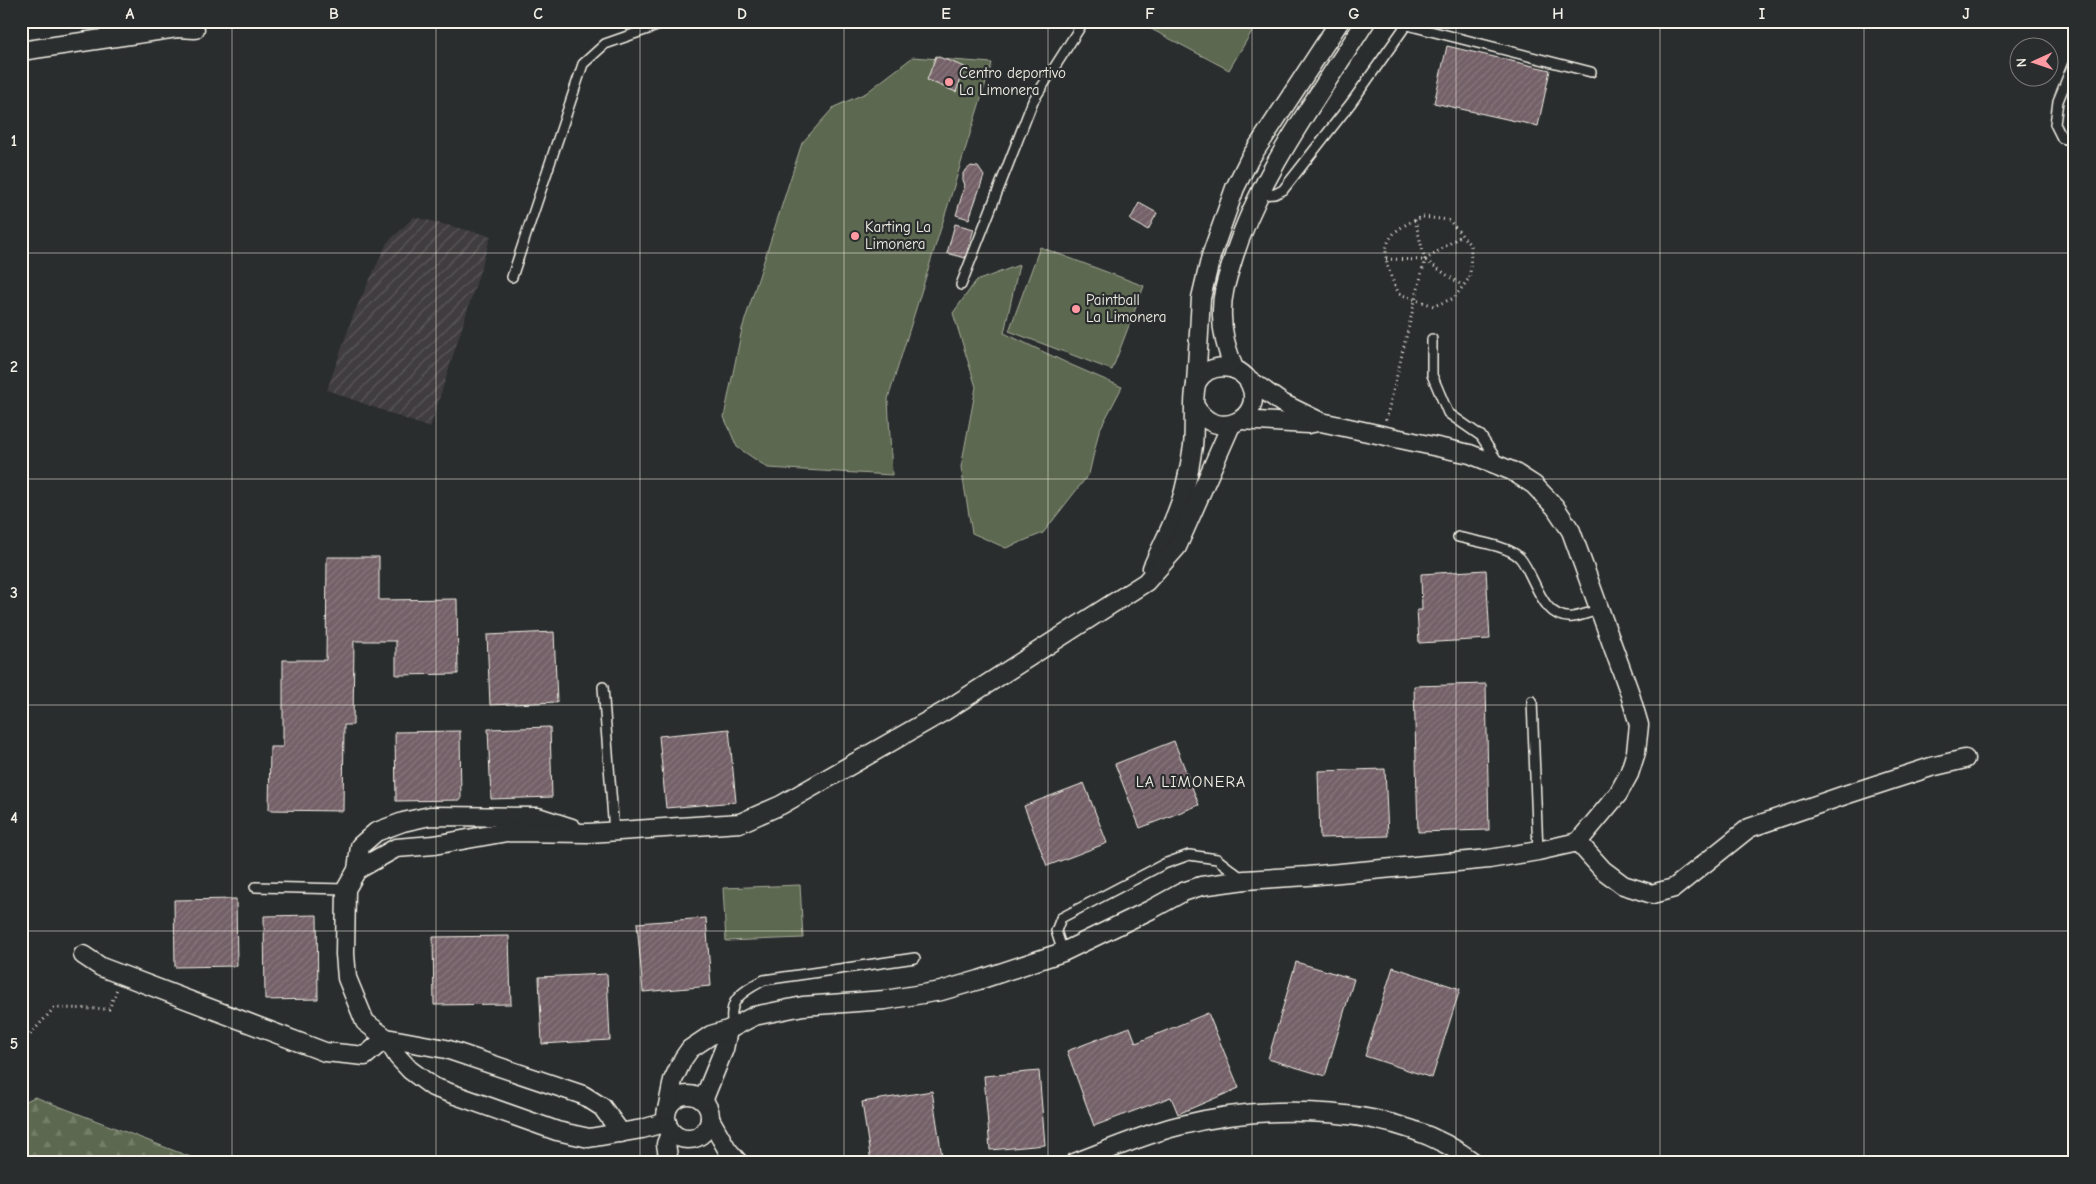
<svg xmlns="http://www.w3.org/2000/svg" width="2096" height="1184" viewBox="0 0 2096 1184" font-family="'Comic Neue',sans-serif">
<defs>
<pattern id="industrial-furrows" width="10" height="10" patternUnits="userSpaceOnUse" patternTransform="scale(1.25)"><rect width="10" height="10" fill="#403c3f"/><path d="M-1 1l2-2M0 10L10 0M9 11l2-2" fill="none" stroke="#5c595b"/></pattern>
<pattern id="forest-firs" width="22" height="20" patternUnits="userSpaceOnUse" patternTransform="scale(1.25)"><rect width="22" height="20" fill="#5c684f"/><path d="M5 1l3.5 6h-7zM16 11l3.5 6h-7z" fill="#747e68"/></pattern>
<pattern id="building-hatch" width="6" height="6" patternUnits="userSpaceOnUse" patternTransform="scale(1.25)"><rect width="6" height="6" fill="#736067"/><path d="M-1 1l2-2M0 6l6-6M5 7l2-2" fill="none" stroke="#88777d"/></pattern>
</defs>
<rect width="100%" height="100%" fill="#2a2d2e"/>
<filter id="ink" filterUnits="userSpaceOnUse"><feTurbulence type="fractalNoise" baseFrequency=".02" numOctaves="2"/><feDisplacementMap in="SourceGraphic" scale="10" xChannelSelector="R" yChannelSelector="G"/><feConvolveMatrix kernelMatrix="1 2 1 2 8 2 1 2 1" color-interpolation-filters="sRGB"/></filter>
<g filter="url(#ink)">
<path fill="url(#industrial-furrows)" d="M 414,217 L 491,236 L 430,428 L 327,390 L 354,313 L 387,243 Z"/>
<path fill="url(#forest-firs)" stroke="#a8ac9c" d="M 35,1097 L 206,1163 L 21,1163 L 21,1103 Z"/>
<g fill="#5c684f" stroke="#a8ac9c">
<path d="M 1136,21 L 1258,21 L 1229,70 Z"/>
<path d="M 913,57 L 992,63 L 888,399 L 892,475 L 768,468 L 737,447 L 724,417 L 742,329 L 802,143 L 834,107 L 866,93 Z"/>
<path d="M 1040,247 L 1144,286 L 1112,370 L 1009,331 Z"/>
<path d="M 1019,265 L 1004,333 L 1069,364 L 1122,387 L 1099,431 L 1089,474 L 1043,533 L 1006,548 L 972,533 L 961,467 L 976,387 L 953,313 L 976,281 Z"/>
<path d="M 800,885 L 803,938 L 726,941 L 723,888 Z"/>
</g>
<g fill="url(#building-hatch)" stroke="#f4f1e8">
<path d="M 1447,46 L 1550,70 L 1538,126 L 1434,103 Z"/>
<path d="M 936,56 L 965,67 L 956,92 L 927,80 Z"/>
<path d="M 971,166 L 978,167 L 984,176 L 969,219 L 956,215 L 965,185 L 963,180 L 963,173 Z"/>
<path d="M 1139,203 L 1157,213 L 1148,230 L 1130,220 Z"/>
<path d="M 955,224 L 974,229 L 965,258 L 947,253 Z"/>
<path d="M 327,557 L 379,557 L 379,600 L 457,599 L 458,674 L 396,675 L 396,641 L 354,641 L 353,725 L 344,725 L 343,811 L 269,810 L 270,747 L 283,747 L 283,660 L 326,660 Z"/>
<path d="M 1486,570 L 1490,639 L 1419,643 L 1417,610 L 1422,610 L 1421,574 Z"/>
<path d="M 554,632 L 557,702 L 490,705 L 487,635 Z"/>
<path d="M 1486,684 L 1489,830 L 1418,832 L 1414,686 Z"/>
<path d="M 550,727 L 552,797 L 491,799 L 488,729 Z"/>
<path d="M 729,729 L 736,802 L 666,808 L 659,736 Z"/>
<path d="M 460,731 L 461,800 L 396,801 L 395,732 Z"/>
<path d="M 1174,741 L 1199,805 L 1140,828 L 1115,764 Z"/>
<path d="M 1385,769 L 1388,836 L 1320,838 L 1318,771 Z"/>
<path d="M 1084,783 L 1107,843 L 1047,866 L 1024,806 Z"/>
<path d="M 236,899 L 237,966 L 175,967 L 174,900 Z"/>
<path d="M 317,915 L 318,999 L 265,1000 L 264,916 Z"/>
<path d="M 706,918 L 711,986 L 643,992 L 637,923 Z"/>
<path d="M 509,936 L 511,1004 L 434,1005 L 433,937 Z"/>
<path d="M 1296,962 L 1354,979 L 1325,1076 L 1268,1059 Z"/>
<path d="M 1393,967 L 1460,989 L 1432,1078 L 1365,1056 Z"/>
<path d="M 607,974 L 610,1040 L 542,1044 L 539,977 Z"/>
<path d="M 1208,1013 L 1239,1088 L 1178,1114 L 1171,1097 L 1094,1126 L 1067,1051 L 1130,1027 L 1136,1043 Z"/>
<path d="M 1039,1071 L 1045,1145 L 990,1150 L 984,1076 Z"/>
<path d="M 932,1091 L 943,1163 L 871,1163 L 862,1102 Z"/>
</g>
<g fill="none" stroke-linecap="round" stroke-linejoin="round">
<g stroke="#f4f1e8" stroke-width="12">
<g id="lane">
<path d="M 1407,25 L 1591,72"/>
<path d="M 2075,59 L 2058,101 L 2055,124 L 2062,138 L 2075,142"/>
<path d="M 1259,195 L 1275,194 L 1283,190 L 1351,103 L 1409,21"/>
<path d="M 512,277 L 583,64 L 605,44 L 671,21"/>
<path d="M 961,285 L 1033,101 L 1084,21"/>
<path d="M 1432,339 L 1432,375 L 1448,413 L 1481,436 L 1498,462"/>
<path d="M 1458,537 C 1474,541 1509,546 1520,558 C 1536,577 1541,620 1573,617 C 1581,616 1590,612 1599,610"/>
<path d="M 603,687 L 614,832"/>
<path d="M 1532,701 L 1538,851"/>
<path d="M 255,887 L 346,889"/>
<path d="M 1063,952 L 1056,931 L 1061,918 L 1164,864 L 1189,855 L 1217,859 L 1243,879"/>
<path d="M 733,1027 C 727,999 742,992 764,980 L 915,958"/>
</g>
</g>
<g stroke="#f4f1e8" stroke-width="21">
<g id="street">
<path d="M 176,21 L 177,28 L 195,29"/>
<path d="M 21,51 L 177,28"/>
<path d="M 1234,369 C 1227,349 1221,332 1222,310 C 1222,292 1228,276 1233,259 C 1260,173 1318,97 1366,21"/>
<path d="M 1196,384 L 1201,298 L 1211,256 L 1235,188 L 1249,160 L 1340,21"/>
<path d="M 1241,420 L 1308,424 L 1318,422"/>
<path d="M 1152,568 C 1163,543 1177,518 1184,491 C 1188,476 1191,461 1193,446 C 1195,430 1192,393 1197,382 C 1208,362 1240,362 1250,384 C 1266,418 1216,444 1195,406"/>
<path d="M 572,828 L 538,817 L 430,816 L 403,822 L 376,832 L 360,846 L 357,870 L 346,889 L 345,954 L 347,978 L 365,1022 L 386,1038 L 398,1057 L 410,1070 L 433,1087 L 557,1131 L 589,1138 L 642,1129 L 667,1122"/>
<path d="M 1578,842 L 1603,870 L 1623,885 L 1652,894 L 1674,888 L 1749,828 L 1848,794 L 1931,767 L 1965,759"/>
<path d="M 357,870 L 396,848 L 434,845 L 507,832 L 589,833 L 740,823 L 781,805 L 945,711 L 1146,582 L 1177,547 L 1231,425"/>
<path d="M 83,955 L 101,967 L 325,1052 L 365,1056 L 386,1038 L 446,1049 L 583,1095 L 602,1107 L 621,1133"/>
<circle cx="688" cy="1117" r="22"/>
<path d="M 703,1101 L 724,1049 L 728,1030"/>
<path d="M 667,1110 L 673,1080 L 683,1059 L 690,1049 L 711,1035 L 728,1030 L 754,1016 L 803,1006 L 885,1000 L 941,991 L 979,980 L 1063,952 L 1152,909 L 1183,892 L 1201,886 L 1245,880 L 1308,876 L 1489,859 L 1538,851 L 1578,842 L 1618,794 L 1629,774 L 1636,752 L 1639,725 L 1629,691 L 1571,531 L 1555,507 L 1534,485 L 1512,471 L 1470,454 L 1321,422 L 1282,403 L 1244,376"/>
<path d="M 710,1119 L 727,1149 L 739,1163"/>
<path d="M 669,1163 L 666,1144 L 671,1131"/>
<path d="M 1074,1163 C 1109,1150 1142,1135 1178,1126 C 1269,1103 1398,1103 1475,1163"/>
</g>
</g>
<g stroke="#f4f1e8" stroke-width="3" stroke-dasharray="1 4" stroke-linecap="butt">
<path d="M 1423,217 L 1449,220 L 1471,246 L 1470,277 L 1454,298 L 1434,306 L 1399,294 C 1380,256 1377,233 1423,217 Z"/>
<path d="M 1386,259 L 1425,260 L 1463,286"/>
<path d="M 1425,260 L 1462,235"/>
<path d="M 1386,420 L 1425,260 L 1415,220"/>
<path d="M 21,1035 L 29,1036 L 54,1008 L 109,1009 L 117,989"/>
</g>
<use href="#lane" stroke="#2a2d2e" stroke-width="9"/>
<use href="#street" stroke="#2a2d2e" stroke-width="18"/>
</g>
</g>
<path fill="none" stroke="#f4f1e8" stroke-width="1" stroke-opacity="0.55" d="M 232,21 L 232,1163M 436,21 L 436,1163M 640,21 L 640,1163M 844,21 L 844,1163M 1048,21 L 1048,1163M 1252,21 L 1252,1163M 1456,21 L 1456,1163M 1660,21 L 1660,1163M 1864,21 L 1864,1163M 21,253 L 2075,253M 21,479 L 2075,479M 21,705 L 2075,705M 21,931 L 2075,931"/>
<g fill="#ff9aa2" stroke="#2a2d2e" stroke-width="2">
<circle cx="949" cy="82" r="5"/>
<circle cx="855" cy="236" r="5"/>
<circle cx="1076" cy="309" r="5"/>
</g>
<g text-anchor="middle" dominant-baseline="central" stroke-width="4.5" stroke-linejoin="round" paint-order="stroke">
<g font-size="15" fill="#f4f1e8" stroke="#2a2d2e" text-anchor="start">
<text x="959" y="73">Centro deportivo<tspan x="959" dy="17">La Limonera</tspan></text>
<text x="865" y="227">Karting La<tspan x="865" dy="17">Limonera</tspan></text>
<text x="1086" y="300">Paintball<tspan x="1086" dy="17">La Limonera</tspan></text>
</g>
<g font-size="16" letter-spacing="1" fill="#f4f1e8" stroke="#2a2d2e">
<text x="1191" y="782">LA LIMONERA</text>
</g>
</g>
<rect width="2096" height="1184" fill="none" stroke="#2a2d2e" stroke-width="55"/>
<g transform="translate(2034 62) rotate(267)"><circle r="24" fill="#2a2d2e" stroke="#7b7b78"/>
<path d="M0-4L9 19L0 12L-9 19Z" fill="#ff9aa2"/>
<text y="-8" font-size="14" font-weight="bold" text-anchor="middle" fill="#f4f1e8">N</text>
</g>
<rect x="28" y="28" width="2040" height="1128" fill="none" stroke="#f4f1e8" stroke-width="2"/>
<g font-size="16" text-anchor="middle" font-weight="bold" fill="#f4f1e8">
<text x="130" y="19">A</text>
<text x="334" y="19">B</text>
<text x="538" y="19">C</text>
<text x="742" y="19">D</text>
<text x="946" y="19">E</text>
<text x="1150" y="19">F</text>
<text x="1354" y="19">G</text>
<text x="1558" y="19">H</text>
<text x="1762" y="19">I</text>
<text x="1966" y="19">J</text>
<text x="14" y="146">1</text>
<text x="14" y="372">2</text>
<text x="14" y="598">3</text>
<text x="14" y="823">4</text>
<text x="14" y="1049">5</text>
</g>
</svg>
